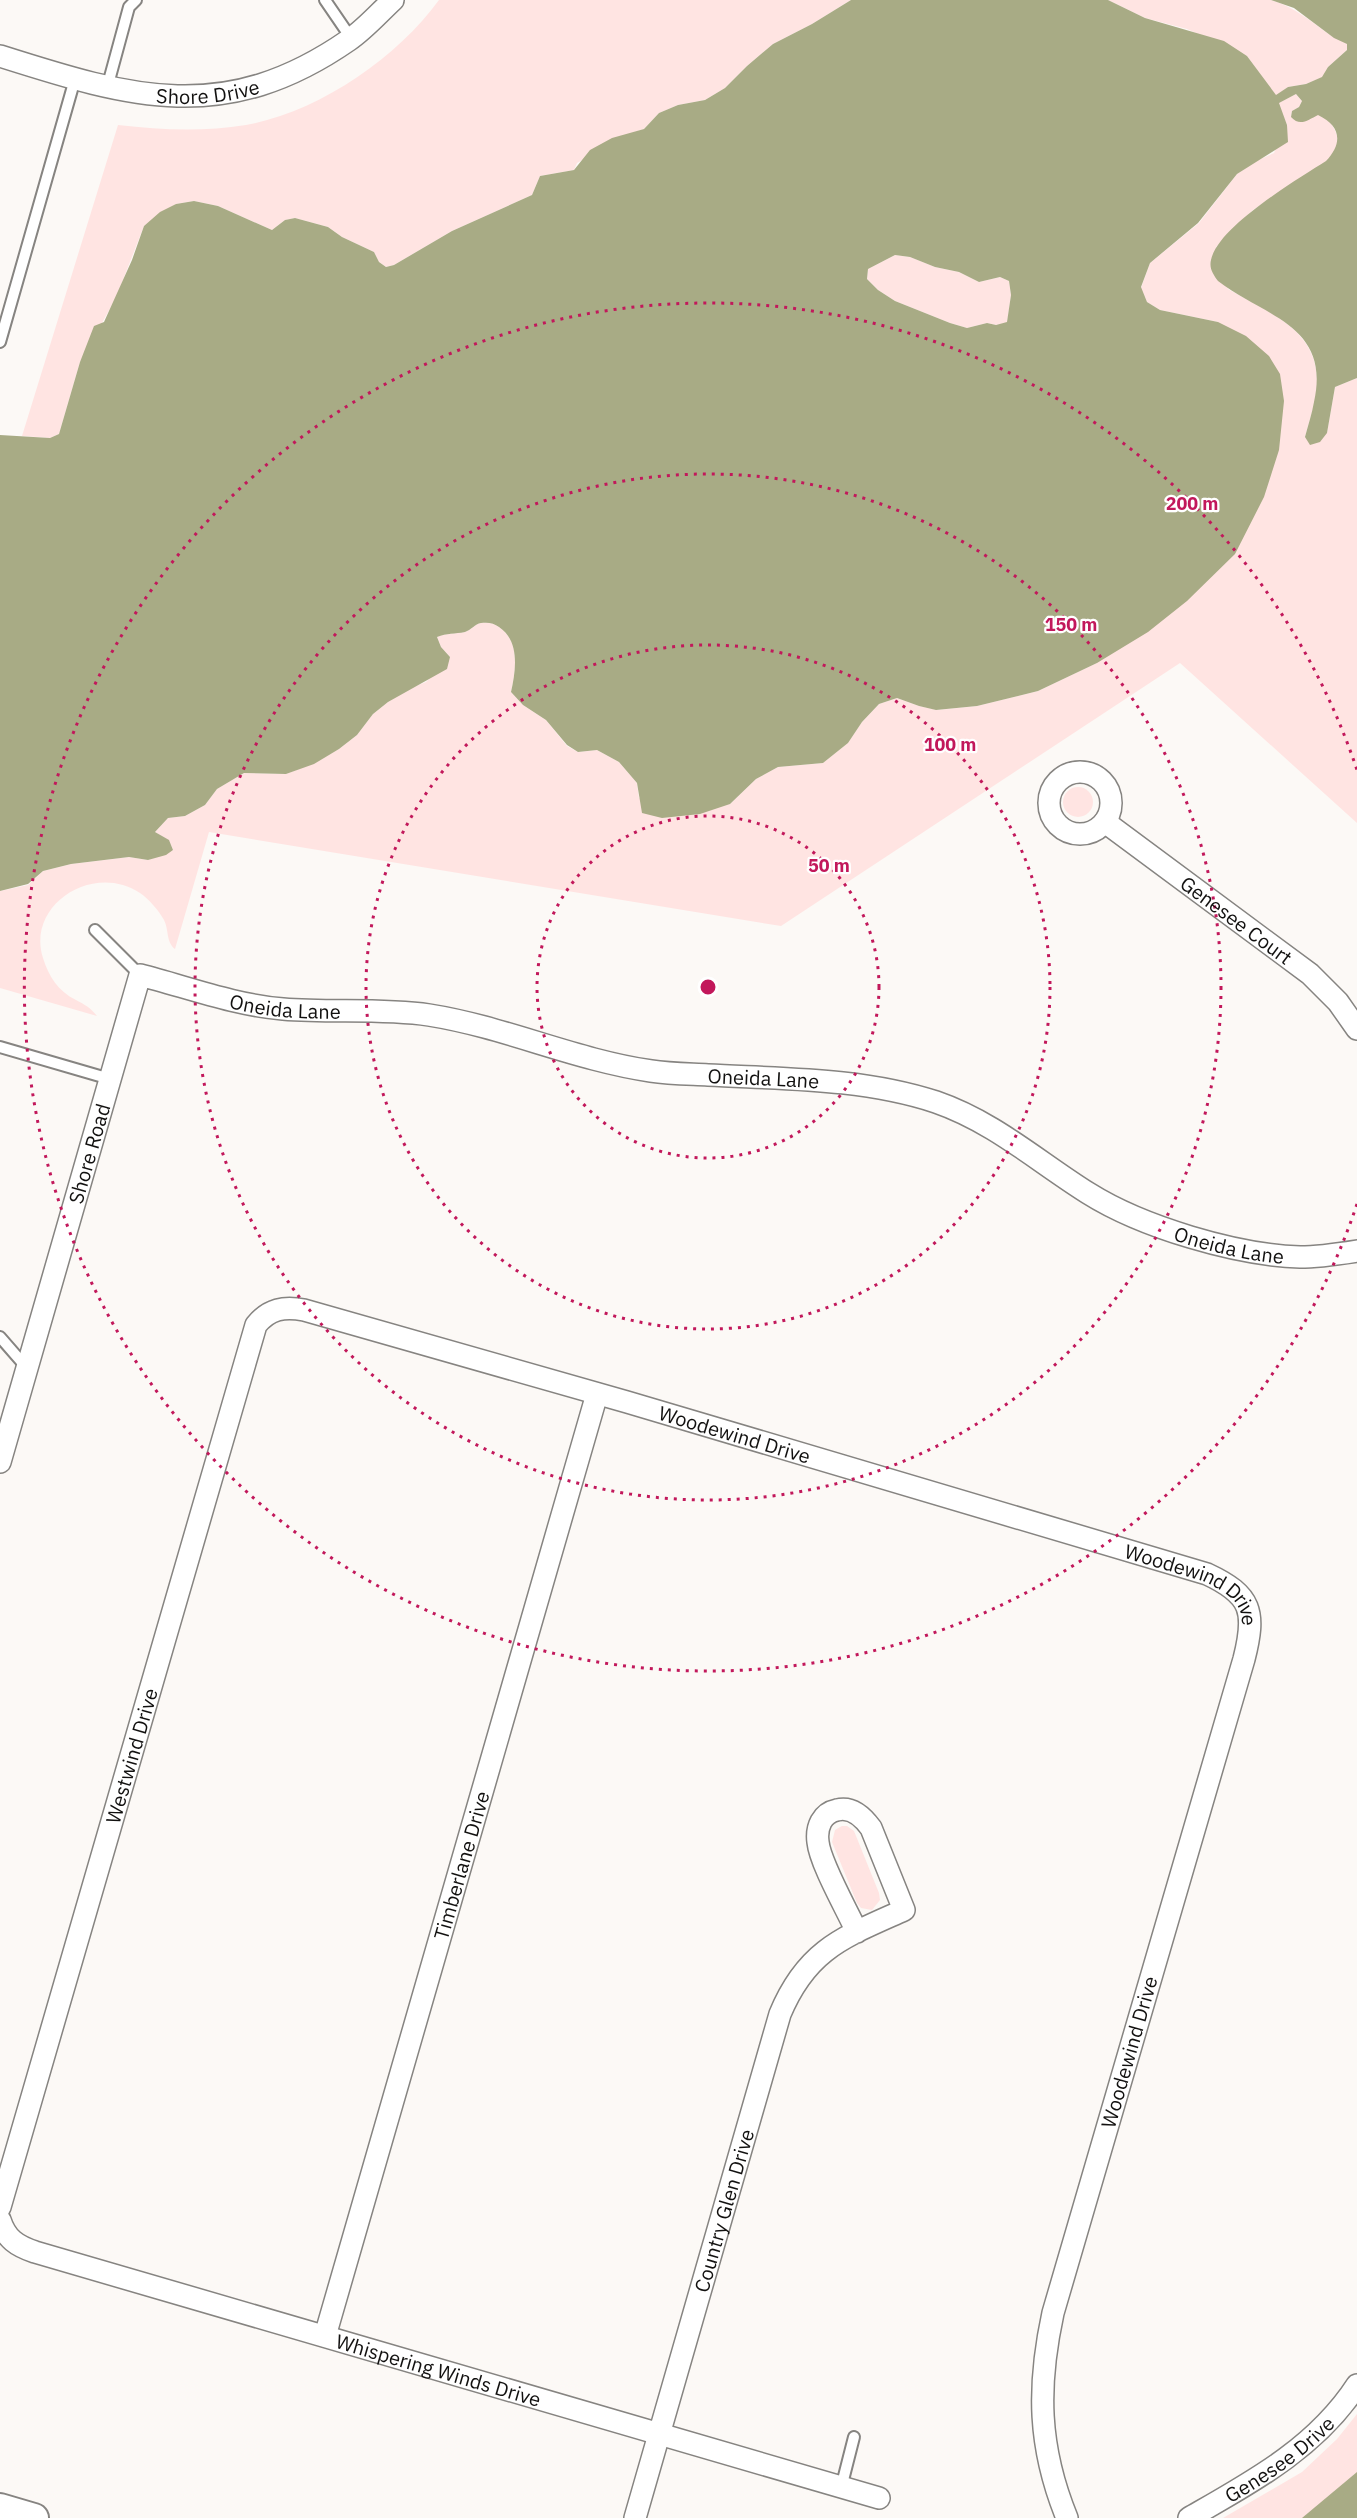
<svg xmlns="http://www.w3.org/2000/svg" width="1357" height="2518" viewBox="0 0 1357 2518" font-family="'IBM Plex Sans',sans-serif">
<rect width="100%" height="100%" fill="#fcf9f6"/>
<g fill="#ffe4e2">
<path d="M 439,0 L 851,0 L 812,24 L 773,44 L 747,66 L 725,88 L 705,100 L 678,105 L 659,113 L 644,129 L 629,134 L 577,163 L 574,170 L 540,176 L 532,195 L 452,231 L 394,265 L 386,267 L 379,262 L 374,252 L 342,237 L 328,227 L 295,218 L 285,220 L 272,230 L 218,206 L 194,201 L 176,204 L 144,226 L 116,298 L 80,362 L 59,434 L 50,438 L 22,436 L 118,125 C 161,130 203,132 246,125 C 318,112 396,59 439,0 Z"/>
<path d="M 1108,0 L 1271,0 C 1295,7 1310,21 1330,35 C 1336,39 1342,39 1347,43 L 1347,50 L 1328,67 L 1323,77 L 1306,84 L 1288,87 L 1276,96 L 1247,56 L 1187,29 L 1145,18 Z"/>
<path d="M 1296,94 L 1302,101 L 1299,107 L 1292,111 L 1291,117 C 1299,116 1311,113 1319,115 C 1332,119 1342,138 1336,150 C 1335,154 1329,158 1327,161 L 1253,210 L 1216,247 L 1228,289 C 1276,316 1328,334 1315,401 C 1312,413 1308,425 1305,437 L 1327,433 L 1335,387 L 1357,378 L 1357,823 L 1180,663 L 781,926 L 209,832 L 175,949 C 166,942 169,930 164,920 C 159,911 149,899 140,893 C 93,862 26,905 43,958 C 49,977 58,991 76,1000 C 85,1005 90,1007 97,1016 L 0,988 L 0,891 L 28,885 L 43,871 L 71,864 L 129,857 L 148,860 L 173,850 L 169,841 L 155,832 L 168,818 L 185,816 L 205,805 L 217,789 L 244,773 L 286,774 L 314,763 L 339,749 L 357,735 L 373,714 L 388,702 L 408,689 L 426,682 L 450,657 L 441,647 L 437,637 C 446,633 455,634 465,632 C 471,630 475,624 481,623 C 488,622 494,623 499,627 C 520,641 516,670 511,692 L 523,705 L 546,720 L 567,746 L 578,752 L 597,750 L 619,762 L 637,783 L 639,798 L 730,804 L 756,779 L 778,767 L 823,763 L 848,743 L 862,722 L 879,704 L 897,698 L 919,706 L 937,710 L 977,706 L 1038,691 L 1097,663 L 1218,322 L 1160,310 L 1147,302 L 1141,288 L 1150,263 L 1199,223 L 1237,174 L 1256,161 L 1274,153 L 1287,125 L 1278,103 Z"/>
<path d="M 895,255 L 910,257 L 935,267 L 959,272 L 979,282 L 1000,277 L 1009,281 L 1011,295 L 1007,323 L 996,325 L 987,323 L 967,328 L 950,323 L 895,301 L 878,290 L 867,279 L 868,269 Z"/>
<circle cx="1078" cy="802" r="15"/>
<path d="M 842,1826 L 847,1826 L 854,1831 L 879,1893 L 880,1900 L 872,1910 L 861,1908 L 857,1903 L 832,1842 L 835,1830 Z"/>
<path d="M 1357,2414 L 1357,2518 L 1223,2518 L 1302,2472 L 1337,2439 Z"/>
</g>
<g fill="#a8ab85" fill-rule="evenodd">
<path d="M 851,0 L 1108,0 L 1145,18 L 1224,41 L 1247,56 L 1276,95 L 1288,87 L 1306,84 L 1322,77 L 1328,67 L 1347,50 L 1347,44 L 1334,38 L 1294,8 L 1271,0 L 1357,0 L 1357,378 L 1335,387 L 1327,433 L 1320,442 L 1310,445 L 1305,437 C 1308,425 1312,414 1314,402 C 1331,325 1265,317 1218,281 C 1213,274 1209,268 1211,260 C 1218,226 1298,179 1326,161 C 1343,143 1341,126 1318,115 C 1308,120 1300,127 1291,117 L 1292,111 L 1299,107 L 1302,101 L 1296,94 L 1279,103 L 1287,125 L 1288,142 L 1237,174 L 1198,223 L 1150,263 L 1141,287 L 1147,302 L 1160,310 L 1218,322 L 1246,336 L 1269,356 L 1280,374 L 1284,401 L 1279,450 L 1264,497 L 1235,554 L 1187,601 L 1148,632 L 1097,663 L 1038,691 L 977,706 L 936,710 L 919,706 L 897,698 L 879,704 L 862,722 L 848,743 L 823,763 L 778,767 L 756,779 L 730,804 L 700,814 L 662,818 L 642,813 L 637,783 L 619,762 L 597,750 L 578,752 L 567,745 L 546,720 L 523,705 L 511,692 C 516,670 520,641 499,627 C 494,623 488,622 481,623 C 475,624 471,630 465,632 C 455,634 447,633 437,637 L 441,647 L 450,657 L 447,669 L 388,702 L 373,714 L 357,735 L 339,749 L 314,764 L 286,774 L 244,773 L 217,789 L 205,805 L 185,816 L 168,818 L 155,832 L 169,840 L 173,850 L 166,855 L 148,860 L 129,857 L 71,864 L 43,871 L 28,884 L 0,891 L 0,435 L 50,438 L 59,434 L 80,362 L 94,326 L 104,322 L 132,260 L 144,226 L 160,212 L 176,204 L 194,201 L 218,206 L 272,230 L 285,220 L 295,218 L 328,227 L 342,237 L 374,252 L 379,262 L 386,267 L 394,265 L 452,231 L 532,195 L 540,176 L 574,170 L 590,150 L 612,138 L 644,129 L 659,113 L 678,105 L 705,100 L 725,88 L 747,66 L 773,44 L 812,24 ZM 895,255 L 910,257 L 935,267 L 959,272 L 979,282 L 1000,277 L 1009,281 L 1011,295 L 1007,322 L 996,325 L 987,323 L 967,328 L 950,323 L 895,301 L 878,290 L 867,279 L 868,269 Z"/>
<path d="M 1357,2472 L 1357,2518 L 1302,2518 Z"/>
</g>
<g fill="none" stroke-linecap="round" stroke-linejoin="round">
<g stroke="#868481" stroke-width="14">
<g id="service">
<path d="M 325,0 L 351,38"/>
<path d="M 107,88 L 129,7 L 136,0"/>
<path d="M 0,342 L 75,79"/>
<path d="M 95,930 L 140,975"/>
<path d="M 0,1047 L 110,1079"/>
<path d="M 0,1337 L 27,1368"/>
<path d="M 841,2488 L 854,2437"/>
</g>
</g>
<g stroke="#868481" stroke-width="24">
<g id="minor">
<path id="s1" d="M 0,56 C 132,98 225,126 349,40 C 365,29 379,13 393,0"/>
<circle cx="1080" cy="803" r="31"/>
<path id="s2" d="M 1105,822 L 1310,974 L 1338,1002 L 1357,1029"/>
<path id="s3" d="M 0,1462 L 140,975 C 187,987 234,1005 283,1009 C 331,1013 381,1008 429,1015 C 505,1027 575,1060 651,1071 C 670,1074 690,1074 708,1075 C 784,1079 863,1078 936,1102 C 994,1122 1037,1161 1088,1193 C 1142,1227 1236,1255 1300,1257 C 1319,1257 1338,1254 1357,1251"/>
<path id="s4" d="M 0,2207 L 256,1325 C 269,1309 284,1306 304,1310 L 627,1402 L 1207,1574 C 1252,1595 1256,1612 1244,1659 L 1053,2313 C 1037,2387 1038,2447 1067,2518"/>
<path id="s5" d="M 0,2220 C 6,2239 17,2246 35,2252 L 879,2498"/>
<path id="s6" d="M 325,2336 L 597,1394"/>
<path id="s7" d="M 635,2518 L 780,2014 C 807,1949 844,1937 904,1910 L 871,1828 C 863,1817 852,1806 837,1810 C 822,1813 816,1827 818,1842 C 820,1863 847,1910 857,1932"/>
<path id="s8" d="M 1189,2518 C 1252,2482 1316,2448 1357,2385"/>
</g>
</g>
<g stroke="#868481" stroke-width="32">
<path id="secondary" d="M 0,2508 L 34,2518"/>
</g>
<use href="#service" stroke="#fff" stroke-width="10"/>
<use href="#minor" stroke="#fff" stroke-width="21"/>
<use href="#secondary" stroke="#fff" stroke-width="28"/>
</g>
<g fill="none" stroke="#c2185b" stroke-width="3" stroke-dasharray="3 6">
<circle cx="708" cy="987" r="171"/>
<circle cx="708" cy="987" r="342"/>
<circle cx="708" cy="987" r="513"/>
<path d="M1357 1204A684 684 0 1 1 1357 770"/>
</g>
<g text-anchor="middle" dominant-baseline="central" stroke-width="4.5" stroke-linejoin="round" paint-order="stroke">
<g font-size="20" fill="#121110" stroke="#fff">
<text stroke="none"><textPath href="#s1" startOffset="213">Shore Drive</textPath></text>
<text stroke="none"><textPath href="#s2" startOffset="164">Genesee Court</textPath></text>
<text stroke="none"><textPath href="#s3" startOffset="656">Oneida Lane</textPath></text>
<text stroke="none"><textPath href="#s3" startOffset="1142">Oneida Lane</textPath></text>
<text stroke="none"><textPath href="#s3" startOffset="321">Shore Road</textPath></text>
<text stroke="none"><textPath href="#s3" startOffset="1646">Oneida Lane</textPath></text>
<text stroke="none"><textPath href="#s4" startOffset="1420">Woodewind Drive</textPath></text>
<text stroke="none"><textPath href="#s4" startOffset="1906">Woodewind Drive</textPath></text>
<text stroke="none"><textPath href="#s4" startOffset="470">Westwind Drive</textPath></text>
<text stroke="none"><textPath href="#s6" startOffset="490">Timberlane Drive</textPath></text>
<text transform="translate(1129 2052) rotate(-74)">Woodewind Drive</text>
<text stroke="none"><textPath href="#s7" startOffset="320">Country Glen Drive</textPath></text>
<text stroke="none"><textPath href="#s5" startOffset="470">Whispering Winds Drive</textPath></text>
<text stroke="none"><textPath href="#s8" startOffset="108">Genesee Drive</textPath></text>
</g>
</g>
<circle cx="708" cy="987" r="9" fill="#c2185b" stroke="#fff" stroke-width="3"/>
<g font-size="18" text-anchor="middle" font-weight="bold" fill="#c2185b" stroke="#fff" stroke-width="4.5" stroke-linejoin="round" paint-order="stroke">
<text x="1192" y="510">200 m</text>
<text x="1071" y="631">150 m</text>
<text x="950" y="751">100 m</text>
<text x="829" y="872">50 m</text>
</g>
</svg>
